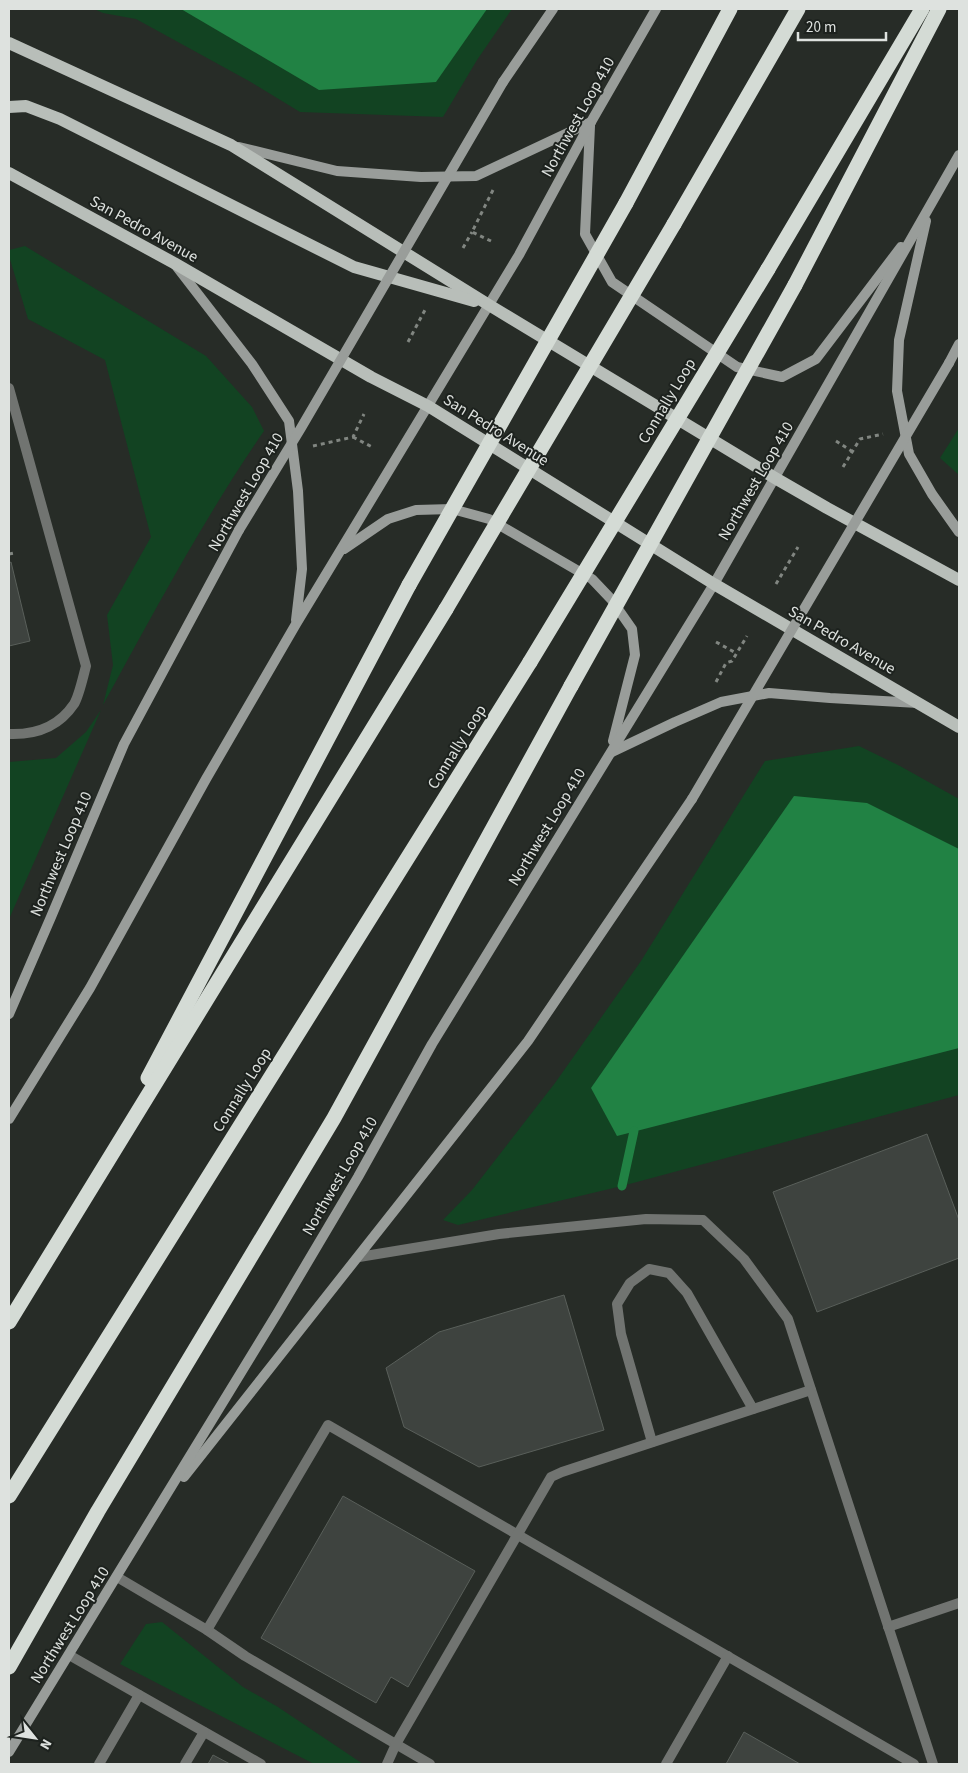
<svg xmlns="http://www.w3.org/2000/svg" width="968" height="1773" viewBox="0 0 968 1773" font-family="'Source Sans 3',sans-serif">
<rect width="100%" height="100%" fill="#272c27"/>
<g fill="#124322">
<path d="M 94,9 L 512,9 L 477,60 L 443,117 L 300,112 L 249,81 L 136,19 L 103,13 Z"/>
<path d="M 25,246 L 206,356 L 252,407 L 264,431 C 204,518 154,612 103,705 L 113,665 L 107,615 L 151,537 L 105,360 L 28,319 L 9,256 L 9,250 Z"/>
<path d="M 959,428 L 959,475 L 940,458 Z"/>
<path d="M 101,710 L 9,919 L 9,762 L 56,758 L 86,732 Z"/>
<path d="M 859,746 L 900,766 L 959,799 L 959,1095 L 622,1186 L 458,1225 L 443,1220 L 472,1190 L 555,1083 L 641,961 L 765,761 Z"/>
<path d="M 162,1622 L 243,1687 L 278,1707 L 363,1764 L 314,1764 L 120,1664 L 146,1624 Z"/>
</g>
<g fill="#218244">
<path d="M 181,9 L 487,9 L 436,82 L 319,90 Z"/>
<path d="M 794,796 L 867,803 L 959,849 L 959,1048 L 617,1136 L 591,1088 Z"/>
</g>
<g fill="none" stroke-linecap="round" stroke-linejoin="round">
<path stroke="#218244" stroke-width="9" d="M 622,1186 L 634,1131"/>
</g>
<g fill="#3e433f" stroke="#595f5a">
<path d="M 11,562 L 30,641 L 9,646 L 9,563 Z"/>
<path d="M 927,1134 L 959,1220 L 959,1258 L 817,1312 L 773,1192 Z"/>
<path d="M 564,1295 L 604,1430 L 479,1467 L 404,1427 L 386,1368 L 439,1332 Z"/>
<path d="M 343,1496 L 475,1571 L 408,1687 L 391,1677 L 376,1703 L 261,1638 Z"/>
<path d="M 744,1732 L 800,1764 L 726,1764 Z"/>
<path d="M 213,1755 L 230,1764 L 208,1764 Z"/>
</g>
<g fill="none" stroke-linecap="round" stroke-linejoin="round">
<g stroke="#818681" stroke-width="3" stroke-dasharray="4 4" stroke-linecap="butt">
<path d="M 491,241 L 472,232 L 493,190"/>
<path d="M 463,248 L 472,232"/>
<path d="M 408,342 L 426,308"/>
<path d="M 353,437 L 374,448"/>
<path d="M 836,441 L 853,452"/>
<path d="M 313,446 L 353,437 L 364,414"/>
<path d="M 843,467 L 860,439 L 883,434"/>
<path d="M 9,554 L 14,553"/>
<path d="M 776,584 L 798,547"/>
<path d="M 716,642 L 736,653"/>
<path d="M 716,682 L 726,663 L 732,661 L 747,636"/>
</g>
<g stroke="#717471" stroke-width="10">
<path d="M 9,388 L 86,666 C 83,677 79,696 74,704 C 58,728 35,735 9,734"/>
<path d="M 359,1257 L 499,1234 L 646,1219 L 703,1220 L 744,1259 L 788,1319 L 933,1764"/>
<path d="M 652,1442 L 621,1334 L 617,1304 L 630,1283 L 649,1269 L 669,1273 L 687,1293 L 753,1409"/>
<path d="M 117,1577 L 207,1630 L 245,1656 L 430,1764"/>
<path d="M 888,1627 L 959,1603"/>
<path d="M 207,1630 L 328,1425 L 914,1764"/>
<path d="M 69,1655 L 261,1764"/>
<path d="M 99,1764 L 139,1695"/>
<path d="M 185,1764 L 204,1732"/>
<path d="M 387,1764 L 396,1744 L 551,1477 L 562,1472 L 811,1390"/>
<path d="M 666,1764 L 728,1656"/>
</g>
<g stroke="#999d9a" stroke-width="10">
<path d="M 503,82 L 553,9"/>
<path d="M 590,126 L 585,234 L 612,282 L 737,367 L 782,377 L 816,359 L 901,247"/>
<path d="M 239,147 L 337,171 L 421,177 L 476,176 L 591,122"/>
<path d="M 926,221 L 899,340 L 897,391 L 909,454 L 932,494 L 959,532"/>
<path d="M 177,267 L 252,364 L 289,421 L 298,491 L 302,569 L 296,620"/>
<path d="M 949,363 L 959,344"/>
<path d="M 344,549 L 388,519 L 416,510 L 452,509 L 489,519 L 592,579 L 611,599 L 632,629 L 635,655 L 613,741"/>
<path d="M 612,752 L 675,722 L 721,702 L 769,693 L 830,698 L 918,703"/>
<path d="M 9,1014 L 51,917 L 124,744 L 239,530"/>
<path d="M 9,1119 L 90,988 L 206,779 L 296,624 L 519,255 L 591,122 L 656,9"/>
<path d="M 184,1477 L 528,1041 L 692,799"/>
<path d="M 9,1752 L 278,1312 L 358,1177 L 432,1044 L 714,584 L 959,155"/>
</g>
<g stroke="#b8beb9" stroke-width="12">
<path d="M 9,43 L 231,145 L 489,305 L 775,478 L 827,508 L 959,580"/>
<path d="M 9,107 L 26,106 L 60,119 L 354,267 L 474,301"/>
<path d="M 9,173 L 174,263 L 371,377 L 428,406 L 714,584 L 959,727"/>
</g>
<g stroke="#d4dbd5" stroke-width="15">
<path d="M 626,203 L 730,9"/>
<path d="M 674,224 L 798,9"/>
<path d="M 768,269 L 922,9"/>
<path d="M 795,285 L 939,9"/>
<path d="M 148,1078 L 409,585"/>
<path d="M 9,1322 L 446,609"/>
<path d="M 9,1496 L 530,662"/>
<path d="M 9,1667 L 98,1511 L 334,1118 L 571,686"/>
</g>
<g stroke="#999d9a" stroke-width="10">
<path d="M 239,530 L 301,428 L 503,82"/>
<path d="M 692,799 L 949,363"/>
</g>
<g stroke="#d4dbd5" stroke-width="15">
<path d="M 409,585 L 626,203"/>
<path d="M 446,609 L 674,224"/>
<path d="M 530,662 L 768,269"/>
<path d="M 571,686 L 795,285"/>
</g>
</g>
<g text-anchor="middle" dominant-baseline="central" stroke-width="4" stroke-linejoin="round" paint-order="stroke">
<g font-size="16" fill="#dee2df" stroke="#1d221e">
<text transform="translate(578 117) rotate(-61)">Northwest Loop 410</text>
<text transform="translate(144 229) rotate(29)">San Pedro Avenue</text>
<text transform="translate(667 401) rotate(-59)">Connally Loop</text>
<text transform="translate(496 430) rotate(32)">San Pedro Avenue</text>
<text transform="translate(756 481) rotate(-60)">Northwest Loop 410</text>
<text transform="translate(246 492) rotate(-60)">Northwest Loop 410</text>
<text transform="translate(842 640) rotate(30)">San Pedro Avenue</text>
<text transform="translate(457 747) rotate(-58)">Connally Loop</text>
<text transform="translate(547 827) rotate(-59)">Northwest Loop 410</text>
<text transform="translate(61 854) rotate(-67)">Northwest Loop 410</text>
<text transform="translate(242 1090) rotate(-58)">Connally Loop</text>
<text transform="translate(340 1176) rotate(-60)">Northwest Loop 410</text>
<text transform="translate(70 1625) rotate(-58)">Northwest Loop 410</text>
</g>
</g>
<rect width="968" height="1773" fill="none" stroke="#dee2df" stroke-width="20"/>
<g transform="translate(35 1738) rotate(120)" stroke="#1d221e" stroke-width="4" paint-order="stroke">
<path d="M0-4L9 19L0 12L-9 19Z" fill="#dee2df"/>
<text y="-8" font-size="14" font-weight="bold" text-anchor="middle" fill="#dee2df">N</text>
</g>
<path d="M798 32v8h88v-8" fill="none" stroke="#dee2df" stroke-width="2.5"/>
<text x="806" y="32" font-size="15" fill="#dee2df" stroke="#1d221e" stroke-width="4" paint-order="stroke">20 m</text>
</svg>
